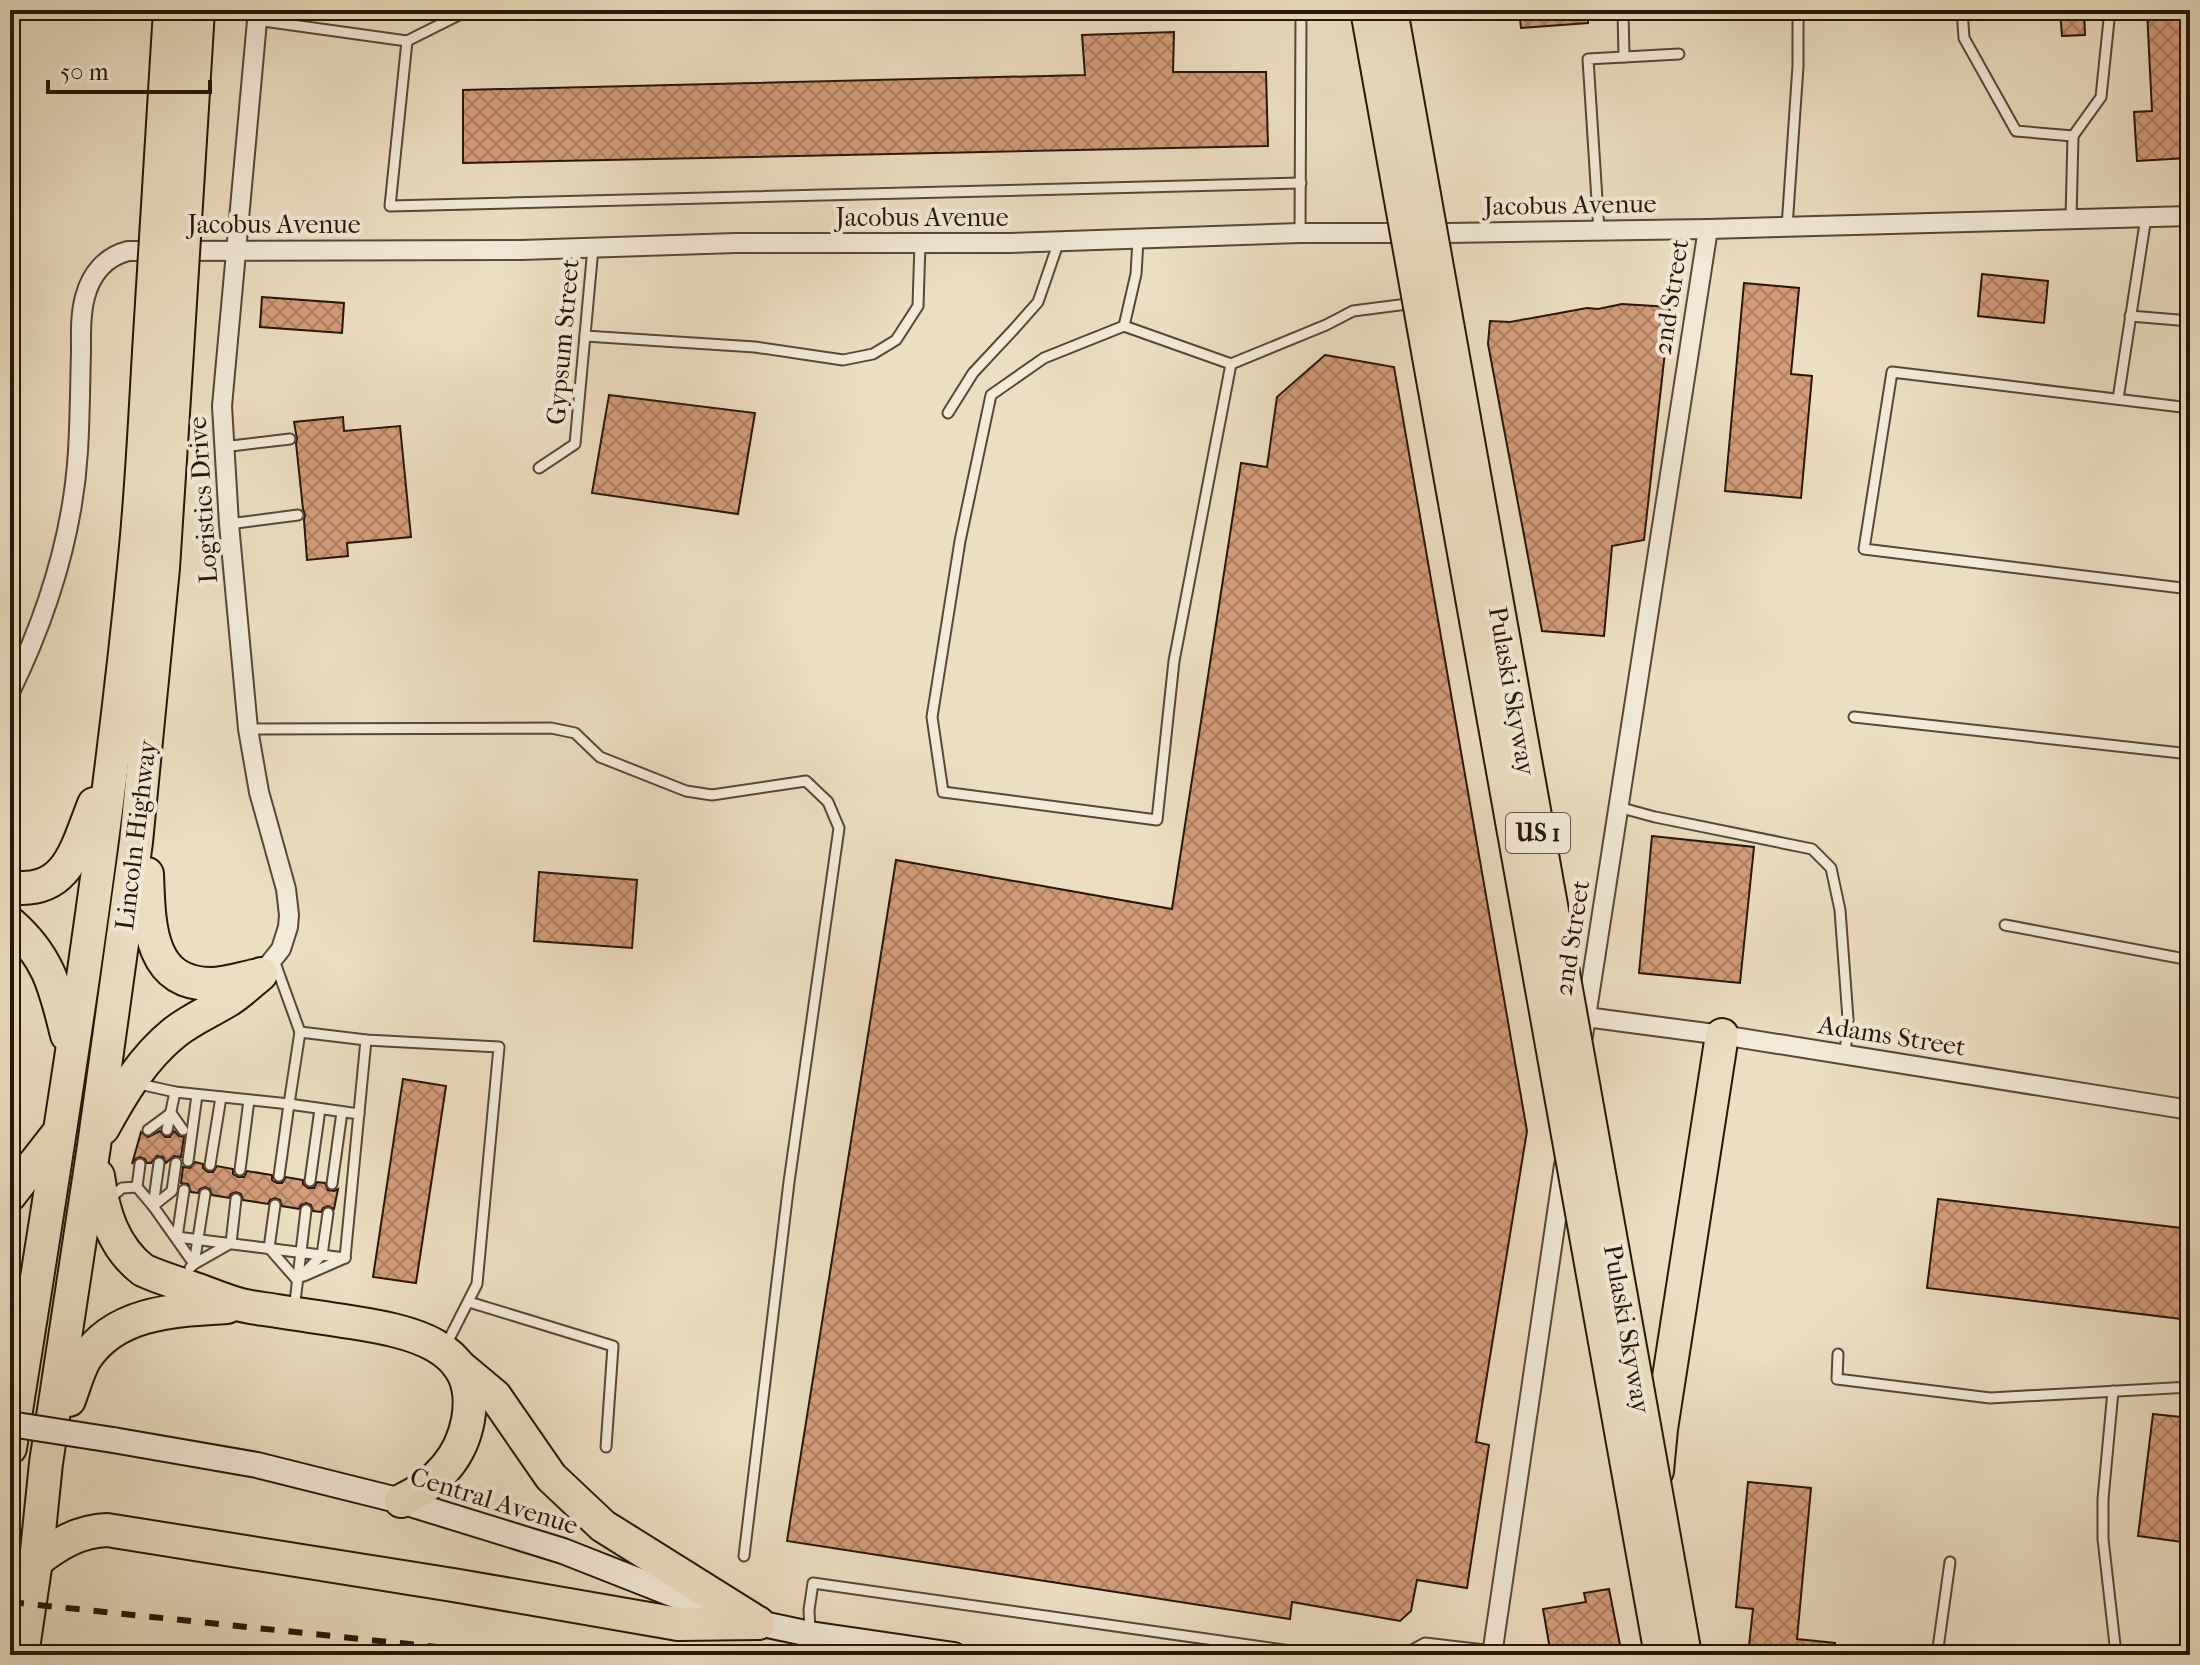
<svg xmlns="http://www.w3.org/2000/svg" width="2200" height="1665" viewBox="0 0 2200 1665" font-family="'IM FELL French Canon',serif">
<defs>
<pattern id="building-cross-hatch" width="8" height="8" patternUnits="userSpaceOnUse" patternTransform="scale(2)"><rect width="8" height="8" fill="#d49c7a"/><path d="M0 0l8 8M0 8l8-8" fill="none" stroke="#ac7e62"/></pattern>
</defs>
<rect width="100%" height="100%" fill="#ecdec1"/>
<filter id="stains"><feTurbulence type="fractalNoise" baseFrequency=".0025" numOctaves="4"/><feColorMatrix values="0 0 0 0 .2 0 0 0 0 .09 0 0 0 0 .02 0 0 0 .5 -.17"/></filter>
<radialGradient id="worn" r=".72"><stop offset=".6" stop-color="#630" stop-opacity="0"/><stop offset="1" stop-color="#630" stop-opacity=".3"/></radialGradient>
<g fill="url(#building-cross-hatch)" stroke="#271507" stroke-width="2">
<path d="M 1519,10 L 1588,10 L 1588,23 L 1521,28 Z"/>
<path d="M 2060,10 L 2084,10 L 2085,35 L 2062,36 Z"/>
<path d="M 2147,10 L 2180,10 L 2187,158 L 2137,161 L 2134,112 L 2152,111 Z"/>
<path d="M 1174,32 L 1173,72 L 1266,72 L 1268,146 L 463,163 L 463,90 L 1085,75 L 1082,35 Z"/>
<path d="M 1982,274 L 2048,281 L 2044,323 L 1978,316 Z"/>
<path d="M 1744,283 L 1799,288 L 1791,374 L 1812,376 L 1801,498 L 1725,491 Z"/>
<path d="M 262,297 L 344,303 L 342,333 L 260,327 Z"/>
<path d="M 1622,304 L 1670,307 L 1644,540 L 1612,546 L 1604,636 L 1542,631 L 1488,344 L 1490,321 L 1510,322 L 1587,308 L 1598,309 Z"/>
<path d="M 1325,355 L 1394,367 L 1527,1131 L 1476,1442 L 1489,1445 L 1467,1588 L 1417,1580 L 1411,1611 L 1400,1621 L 1292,1602 L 1290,1619 L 787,1541 L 896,860 L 1172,909 L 1241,463 L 1267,467 L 1277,397 Z"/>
<path d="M 609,395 L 755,413 L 738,514 L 592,493 Z"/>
<path d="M 343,417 L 344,431 L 400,426 L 411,537 L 347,543 L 348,556 L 307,560 L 304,520 L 305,515 L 303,509 L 296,443 L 297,439 L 294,422 Z"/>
<path d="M 1652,836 L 1754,847 L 1740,983 L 1639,973 Z"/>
<path d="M 539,872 L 637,880 L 632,948 L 534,941 Z"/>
<path d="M 403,1079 L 446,1086 L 416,1283 L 373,1277 Z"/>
<path d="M 160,1131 L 165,1137 L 170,1137 L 174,1131 L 179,1136 L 184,1137 L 181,1157 L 174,1156 L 166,1163 L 163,1157 L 157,1156 L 151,1163 L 147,1163 L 145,1159 L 140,1157 L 135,1159 L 132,1164 L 141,1132 L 148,1137 Z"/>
<path d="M 195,1162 L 203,1164 L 203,1168 L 208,1172 L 213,1172 L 217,1166 L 233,1169 L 233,1174 L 238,1177 L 244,1177 L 247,1171 L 272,1175 L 272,1180 L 277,1183 L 282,1183 L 286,1177 L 303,1180 L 303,1184 L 308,1188 L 314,1188 L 317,1182 L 325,1183 L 328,1190 L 334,1191 L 338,1189 L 334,1209 L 328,1206 L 323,1208 L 321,1212 L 313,1211 L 311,1205 L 306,1203 L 301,1205 L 299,1209 L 282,1206 L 280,1200 L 275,1198 L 270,1200 L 268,1204 L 243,1200 L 241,1194 L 236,1192 L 231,1194 L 229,1198 L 212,1195 L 210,1189 L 205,1187 L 200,1189 L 198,1193 L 191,1192 L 188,1184 L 181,1183 L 183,1167 L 190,1168 Z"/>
<path d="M 1938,1199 L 2190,1229 L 2190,1320 L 1927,1288 Z"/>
<path d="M 2153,1414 L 2190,1418 L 2190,1543 L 2138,1536 Z"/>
<path d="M 1748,1482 L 1811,1488 L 1797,1639 L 1835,1643 L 1835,1655 L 1748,1655 L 1753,1609 L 1736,1607 Z"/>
<path d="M 1609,1589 L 1622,1655 L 1551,1655 L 1543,1609 L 1586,1602 L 1584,1593 Z"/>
</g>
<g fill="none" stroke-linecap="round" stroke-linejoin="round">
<g stroke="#584736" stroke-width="13">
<g id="lane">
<path d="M 1623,10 L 1624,57"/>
<path d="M 1962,10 L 1964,38 L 2016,131 L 2073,136"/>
<path d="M 256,20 L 407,41 L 469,10"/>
<path d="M 407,41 L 390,206 L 1301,183"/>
<path d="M 2071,219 L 2073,136 L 2101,97 L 2110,10"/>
<path d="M 1787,227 L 1798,66 L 1798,10"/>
<path d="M 1599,231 L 1588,59 L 1679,54"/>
<path d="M 1300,233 L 1301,13"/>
<path d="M 2130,316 L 2190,321"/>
<path d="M 1124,326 L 1231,364 L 1174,661 L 1157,820 L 943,792 L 932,717 L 960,541 L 991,395 L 1044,358 L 1124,326 L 1136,274 L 1138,240"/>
<path d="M 585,336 L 755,347 L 843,360 L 873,354 L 896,340 L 918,306 L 920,243"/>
<path d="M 1231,364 L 1326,325 L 1353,311 L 1415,303"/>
<path d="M 2118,399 L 2146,217"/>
<path d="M 2190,408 L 1892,372 L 1864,549 L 2190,589"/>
<path d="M 948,413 L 973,373 L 1015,328 L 1038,302 L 1059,241"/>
<path d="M 223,447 L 290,439"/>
<path d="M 539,468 L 575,444 L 593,248"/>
<path d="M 229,524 L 298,515"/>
<path d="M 1854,717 L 2190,754"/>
<path d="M 248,729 L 551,728 L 575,733 L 600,757 L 686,791 L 712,795 L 806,781 L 828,802 L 839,828 L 789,1182 L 744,1556"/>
<path d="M 1618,807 L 1655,817 L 1812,849 L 1831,868 L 1840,910 L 1848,1019 L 1845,1055"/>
<path d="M 2005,925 L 2190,960"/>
<path d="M 274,960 L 300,1032"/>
<path d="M 135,1083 L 175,1092 L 289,1104 L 300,1032 L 366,1040 L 499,1047 L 477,1284 L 445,1347"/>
<path d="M 148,1130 L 171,1113 L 183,1130"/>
<path d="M 167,1130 L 175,1092"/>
<path d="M 188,1161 L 197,1095"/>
<path d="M 159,1163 L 153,1206 L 194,1264"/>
<path d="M 140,1164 L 137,1187 L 153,1206 L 172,1191 L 176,1163"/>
<path d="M 210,1165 L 221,1097"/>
<path d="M 240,1170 L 249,1100"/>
<path d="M 279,1176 L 289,1104 L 359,1114"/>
<path d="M 310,1181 L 320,1109"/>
<path d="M 332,1184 L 342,1112"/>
<path d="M 109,1199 L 122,1188 L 137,1187"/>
<path d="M 275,1205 L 269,1248 L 297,1280"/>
<path d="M 177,1237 L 345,1258"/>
<path d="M 177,1237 L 184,1190"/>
<path d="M 345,1258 L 366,1040"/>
<path d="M 194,1264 L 205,1194"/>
<path d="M 190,1268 L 194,1264 L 231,1243 L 236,1199"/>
<path d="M 304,1276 L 345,1258"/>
<path d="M 297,1280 L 322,1255 L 328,1213"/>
<path d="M 469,1302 L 613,1346 L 606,1447"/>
<path d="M 294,1310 L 306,1210"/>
<path d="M 1838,1354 L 1837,1379 L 1990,1398 L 2190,1387"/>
<path d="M 810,1631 L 809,1610 L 813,1583 L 1319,1655"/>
<path d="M 1403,1655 L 1425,1643 L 1493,1651"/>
<path d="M 1931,1655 L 1938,1648 L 1950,1562"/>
<path d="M 2113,1655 L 2115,1645 L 2103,1539 L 2103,1499 L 2113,1391"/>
</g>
</g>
<g stroke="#584736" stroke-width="22">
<g id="street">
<path d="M 258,10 L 222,406 L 229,524 L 248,729 L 259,792 L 286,889 L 289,915 L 288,927 L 281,949 L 261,974"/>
<path d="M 10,692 C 47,616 73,536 78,451 C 80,418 80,385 81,352 C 81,334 80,315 85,297 C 91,274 105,257 128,251 L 521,250 L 736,243 L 1010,243 L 1300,233 L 1448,233 L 1708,229 L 2190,216"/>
<path d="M 1586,1017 L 1722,1035 L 2190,1110"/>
<path d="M 1583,1036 L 1708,229"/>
<path d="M 1492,1655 L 1564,1165"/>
</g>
</g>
<g stroke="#271507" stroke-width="28">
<path id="secondary" d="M 113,1440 L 257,1465 L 401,1501 L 563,1551 L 713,1610 L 758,1623 L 810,1634 L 954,1655"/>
</g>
<g stroke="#271507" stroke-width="36">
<g id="highway">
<path d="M 147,874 C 149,920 147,984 211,984 C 225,984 240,979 254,976"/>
<path d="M 10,887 C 68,895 76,849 94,804"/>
<path d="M 10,923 C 49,957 55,987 67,1035"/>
<path d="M 103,1128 C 122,1093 143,1058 174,1033 C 190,1020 209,1012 227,1001 C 239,994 250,983 261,974"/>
<path d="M 98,1176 C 103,1212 113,1247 143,1270 C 160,1278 178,1283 195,1289 C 210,1294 225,1301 241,1305 C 253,1308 265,1309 277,1311 C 302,1315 326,1318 350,1322 C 406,1331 482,1343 468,1420 C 461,1459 436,1484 401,1501"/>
<path d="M 10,1195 L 56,1136"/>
<path d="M 458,1365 L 495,1396 L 551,1477 L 603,1526 L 758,1623"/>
<path d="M 69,1400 C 74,1387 78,1371 85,1359 C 116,1311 177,1310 227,1307"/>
<path d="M 10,1448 C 57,1152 106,855 135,557 C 142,488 145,420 149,352"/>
<path d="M 1657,1471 L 1661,1429 L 1722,1035"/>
<path d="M 36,1561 C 58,1544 79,1531 107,1530 L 453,1585 L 678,1624 L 758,1623"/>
<path d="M 22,1655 L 36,1561 L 46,1463 L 94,1146 L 136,842 L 163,568 L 177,351"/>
</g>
</g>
<use href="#lane" stroke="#f3ead7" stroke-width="9"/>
<use href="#street" stroke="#f3ead7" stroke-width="18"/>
<use href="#secondary" stroke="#f3ead7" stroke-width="24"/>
<use href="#highway" stroke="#ecdec1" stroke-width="32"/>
<path stroke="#271507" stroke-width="6" stroke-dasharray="14 14" stroke-linecap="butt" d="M 10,1602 L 513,1655"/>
<g stroke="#271507" stroke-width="28" stroke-linecap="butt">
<path id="secondary-bridge" d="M 10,1424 L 113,1440"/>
</g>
<g stroke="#271507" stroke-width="36" stroke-linecap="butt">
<g id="highway-bridge">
<path d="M 1367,10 L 1661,1655"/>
<path d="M 1391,10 L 1685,1655"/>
<path d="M 177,351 L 198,10"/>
<path d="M 149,352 L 170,10"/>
</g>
</g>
<use href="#secondary-bridge" stroke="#f3ead7" stroke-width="24"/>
<use href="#highway-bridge" stroke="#ecdec1" stroke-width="32"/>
</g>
<g text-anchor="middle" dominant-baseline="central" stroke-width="8" stroke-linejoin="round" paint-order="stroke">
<rect fill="#f3ead7" stroke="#645545" stroke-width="2" x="1506" y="813" width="64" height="40" rx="6"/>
<g font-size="24" font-weight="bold" fill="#271507">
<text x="1538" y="833">US 1</text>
</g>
<g font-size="26" fill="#271507" stroke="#f3ead7">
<text transform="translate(1570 205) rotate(-1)">Jacobus Avenue</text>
<text x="922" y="217">Jacobus Avenue</text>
<text x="274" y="224">Jacobus Avenue</text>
<text transform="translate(1671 297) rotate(-81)">2nd Street</text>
<text transform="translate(563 342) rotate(-85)">Gypsum Street</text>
<text transform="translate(203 500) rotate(-94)">Logistics Drive</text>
<text transform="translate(1512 691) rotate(80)">Pulaski Skyway</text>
<text transform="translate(136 835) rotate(-83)">Lincoln Highway</text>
<text transform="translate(1572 938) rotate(-81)">2nd Street</text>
<text transform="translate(1892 1036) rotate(9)">Adams Street</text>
<text transform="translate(1627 1329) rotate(80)">Pulaski Skyway</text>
<text transform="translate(494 1501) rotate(17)">Central Avenue</text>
</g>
</g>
<rect width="2200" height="1665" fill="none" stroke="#ecdec1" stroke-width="40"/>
<rect x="12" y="12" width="2176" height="1641" fill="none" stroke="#271507" stroke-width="4"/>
<rect x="20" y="20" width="2160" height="1625" fill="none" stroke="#271507" stroke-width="2"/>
<path d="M48 80v12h162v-12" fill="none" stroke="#271507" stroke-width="4"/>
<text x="60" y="80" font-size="24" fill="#271507" stroke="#f3ead7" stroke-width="6" paint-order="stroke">50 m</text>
<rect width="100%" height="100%" filter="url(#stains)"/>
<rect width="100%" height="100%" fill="url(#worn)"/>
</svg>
